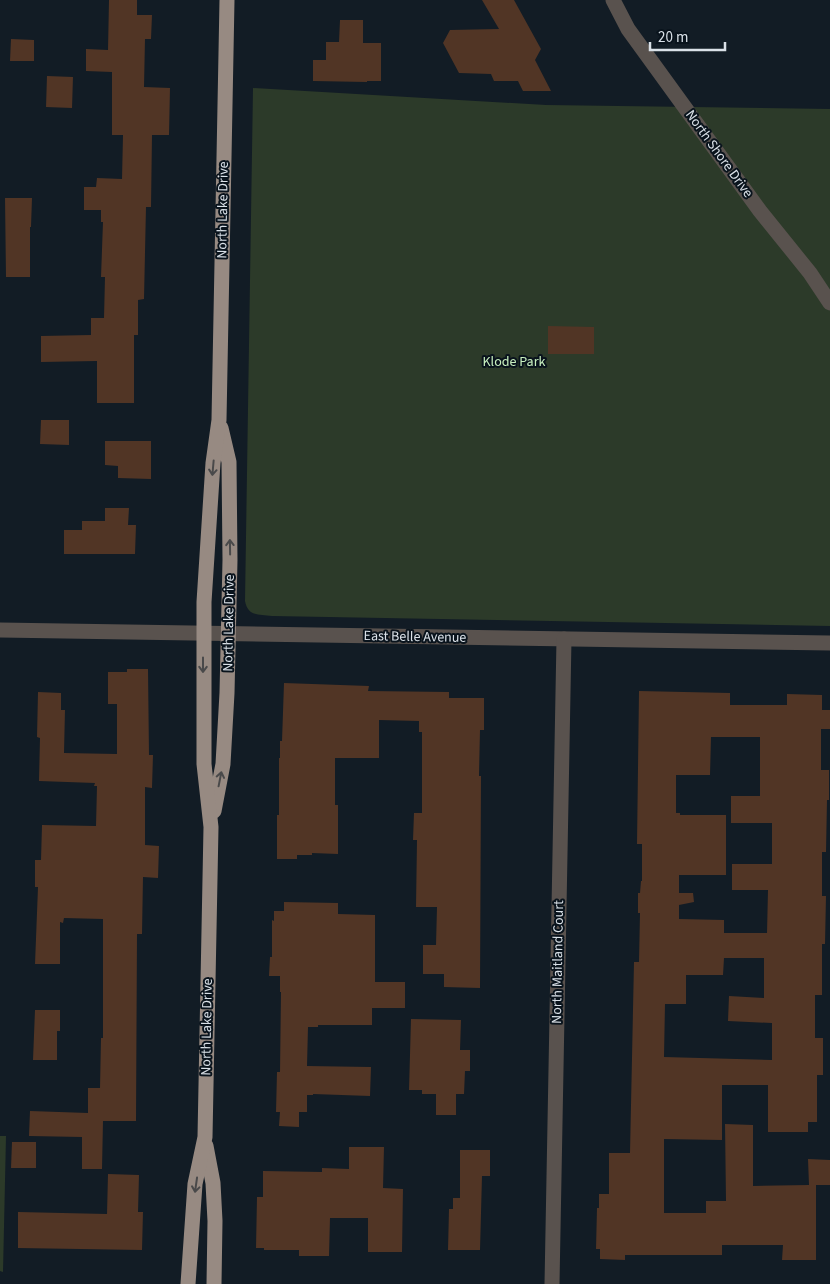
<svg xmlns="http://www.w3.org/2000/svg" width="830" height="1284" viewBox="0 0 830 1284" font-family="'Source Sans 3',sans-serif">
<rect width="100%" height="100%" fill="#121c25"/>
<g fill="#2c3a29">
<path d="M 253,88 L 546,105 L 830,109 L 830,626 L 272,616 C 259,614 248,617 245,601 Z"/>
<path d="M 0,1136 L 6,1136 L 3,1272 L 0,1271 Z"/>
</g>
<g fill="#513525" fill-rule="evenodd">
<path d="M 109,0 L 137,0 L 137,15 L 152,15 L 151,39 L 145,39 L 144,87 L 170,88 L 169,135 L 152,135 L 151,207 L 146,207 L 144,299 L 138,300 L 138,335 L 134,335 L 134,403 L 97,403 L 97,361 L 41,362 L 41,336 L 91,335 L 91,318 L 104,318 L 105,277 L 101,277 L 103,222 L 101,222 L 101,210 L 84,210 L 84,187 L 96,187 L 97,178 L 122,179 L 123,135 L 112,135 L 112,72 L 86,71 L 86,49 L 108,50 Z"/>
<path d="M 482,0 L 514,0 L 541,49 L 535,60 L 551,91 L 523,91 L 518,81 L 494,81 L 491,74 L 459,73 L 443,43 L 450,30 L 499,29 Z"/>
<path d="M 340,20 L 363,20 L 363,43 L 381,43 L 381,81 L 367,81 L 367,82 L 313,81 L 313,60 L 326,60 L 326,42 L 339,42 Z"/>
<path d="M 11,39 L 34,40 L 34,61 L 10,61 Z"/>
<path d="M 47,76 L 73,77 L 72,108 L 46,107 Z"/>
<path d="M 5,198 L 32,198 L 31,227 L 30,227 L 30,277 L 6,277 Z"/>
<path d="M 548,326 L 594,327 L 594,354 L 548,354 Z"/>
<path d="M 41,420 L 69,420 L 69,445 L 40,444 Z"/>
<path d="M 105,441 L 151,441 L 151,479 L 118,478 L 118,466 L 105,465 Z"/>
<path d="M 105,508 L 129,508 L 128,525 L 136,525 L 135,554 L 64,554 L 64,530 L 82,530 L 82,521 L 105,521 Z"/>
<path d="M 127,669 L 148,669 L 149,755 L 153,755 L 152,788 L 145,787 L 145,845 L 159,846 L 158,878 L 143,877 L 142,934 L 137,934 L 136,1121 L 103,1121 L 102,1169 L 82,1169 L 82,1137 L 29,1136 L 30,1111 L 88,1113 L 88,1088 L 100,1088 L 101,1038 L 103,1038 L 103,919 L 64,918 L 63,923 L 60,922 L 60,964 L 35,964 L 38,887 L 35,887 L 35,860 L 41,860 L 42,825 L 96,826 L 97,786 L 94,786 L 95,783 L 39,781 L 40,738 L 37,737 L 38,692 L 61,693 L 61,710 L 65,710 L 64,753 L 117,754 L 117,704 L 108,704 L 108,672 L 127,672 Z"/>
<path d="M 284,683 L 369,686 L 368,691 L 449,692 L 449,698 L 484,698 L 484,730 L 480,730 L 479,776 L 481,776 L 480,988 L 444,987 L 444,974 L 423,974 L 423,945 L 436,945 L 437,907 L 416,907 L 417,840 L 413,840 L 414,813 L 422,813 L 422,732 L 419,732 L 419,721 L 379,720 L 379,758 L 335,758 L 335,805 L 338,805 L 338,854 L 312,853 L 312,855 L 297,855 L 297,859 L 277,859 L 277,815 L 279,815 L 279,758 L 280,758 L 280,741 L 282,741 Z"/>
<path d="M 639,691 L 730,693 L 730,705 L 787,705 L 787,694 L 822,695 L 822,710 L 830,710 L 830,729 L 821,729 L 821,770 L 829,770 L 829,800 L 827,800 L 826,852 L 822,852 L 822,896 L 826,896 L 825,944 L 822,944 L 822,995 L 815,995 L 815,1038 L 823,1038 L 823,1075 L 817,1075 L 817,1122 L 808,1122 L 808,1132 L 768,1132 L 768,1085 L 722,1085 L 722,1140 L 664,1139 L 664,1213 L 706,1213 L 706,1201 L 726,1201 L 725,1124 L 753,1125 L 753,1186 L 809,1185 L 808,1159 L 830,1160 L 830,1185 L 816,1185 L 816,1260 L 782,1260 L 783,1245 L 722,1245 L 722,1255 L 625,1255 L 625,1260 L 600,1259 L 600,1249 L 596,1249 L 597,1208 L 599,1208 L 599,1194 L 609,1194 L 609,1153 L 630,1153 L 634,962 L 639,962 L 640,913 L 638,913 L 638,893 L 640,893 L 641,881 L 642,881 L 642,844 L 637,844 ZM 711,737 L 760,737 L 760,796 L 731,796 L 731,823 L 772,823 L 772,864 L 732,864 L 732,890 L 768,890 L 767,933 L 724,933 L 724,920 L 679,919 L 679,905 L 694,902 L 693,893 L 679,893 L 679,875 L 726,875 L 726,815 L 680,815 L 680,813 L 676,813 L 676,775 L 710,775 ZM 724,958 L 764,958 L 764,998 L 729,996 L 728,1021 L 772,1023 L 772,1060 L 664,1057 L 665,1004 L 686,1004 L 686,975 L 723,975 Z"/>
<path d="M 284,902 L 338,903 L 338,914 L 375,915 L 375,982 L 405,982 L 405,1008 L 372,1008 L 372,1025 L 318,1025 L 318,1027 L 308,1027 L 307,1066 L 371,1067 L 370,1096 L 313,1094 L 313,1095 L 307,1095 L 307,1112 L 299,1112 L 299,1127 L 279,1126 L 280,1112 L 276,1112 L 277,1072 L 280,1072 L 281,992 L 280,992 L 280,976 L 269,976 L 270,957 L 272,957 L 272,920 L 274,921 L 274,911 L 284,911 Z"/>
<path d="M 35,1010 L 60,1010 L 60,1031 L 57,1031 L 57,1060 L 33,1060 Z"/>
<path d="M 411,1019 L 461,1020 L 460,1050 L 470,1050 L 470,1071 L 465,1071 L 464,1094 L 456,1094 L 456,1115 L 436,1115 L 436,1094 L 422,1094 L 422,1090 L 409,1090 Z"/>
<path d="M 12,1142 L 36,1142 L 36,1168 L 11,1168 Z"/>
<path d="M 349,1147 L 384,1147 L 383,1188 L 403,1189 L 402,1252 L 368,1252 L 368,1218 L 330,1218 L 329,1256 L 299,1256 L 299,1250 L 264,1250 L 264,1248 L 256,1248 L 257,1197 L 263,1197 L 263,1171 L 322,1172 L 322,1168 L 349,1169 Z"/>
<path d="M 460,1150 L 490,1150 L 490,1176 L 482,1176 L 480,1250 L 448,1250 L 449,1209 L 453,1209 L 453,1198 L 460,1198 Z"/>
<path d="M 108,1174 L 139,1175 L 138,1212 L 143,1212 L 142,1250 L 18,1248 L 18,1212 L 107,1214 Z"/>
</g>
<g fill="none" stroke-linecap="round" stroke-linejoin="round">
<g stroke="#59524e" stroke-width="15">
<path d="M 613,0 L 628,29 L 760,211 L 810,273 L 830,303"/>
<path d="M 0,630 L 830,643"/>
<path d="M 552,1284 L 564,639"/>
</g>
<g stroke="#978a82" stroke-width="15">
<path d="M 214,811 L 223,764 L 227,693 L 230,560 L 229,462 L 221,428"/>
<path d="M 206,1146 L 213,1183 L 215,1221 L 214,1284"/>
<path d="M 188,1284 L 195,1184 L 205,1137 L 211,827 L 204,764 L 204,602 L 213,463 L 219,420 L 227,0"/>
</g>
</g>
<defs><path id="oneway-shaft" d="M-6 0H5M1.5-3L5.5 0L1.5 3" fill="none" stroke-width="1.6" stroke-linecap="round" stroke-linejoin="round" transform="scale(1.25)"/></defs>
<g stroke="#49494a">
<use href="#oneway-shaft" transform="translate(213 468) rotate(95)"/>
<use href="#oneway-shaft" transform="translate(230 547) rotate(-91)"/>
<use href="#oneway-shaft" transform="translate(203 665) rotate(90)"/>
<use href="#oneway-shaft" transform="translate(220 779) rotate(-79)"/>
<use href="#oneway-shaft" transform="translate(196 1185) rotate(98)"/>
</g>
<g text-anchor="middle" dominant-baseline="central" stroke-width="4" stroke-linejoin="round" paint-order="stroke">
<g font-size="14" fill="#dae1e8" stroke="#09131c">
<text transform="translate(719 154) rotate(54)">North Shore Drive</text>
<text transform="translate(223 210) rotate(-89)">North Lake Drive</text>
<text transform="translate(229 623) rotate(-89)">North Lake Drive</text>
<text transform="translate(415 637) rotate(1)">East Belle Avenue</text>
<text transform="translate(558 962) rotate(-89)">North Maitland Court</text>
<text transform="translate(207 1027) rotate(-89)">North Lake Drive</text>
</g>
<g font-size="14" fill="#c8f0bf" stroke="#09131c">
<text x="514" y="362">Klode Park</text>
</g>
</g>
<path d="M650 42v8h75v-8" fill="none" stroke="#dae1e8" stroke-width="2.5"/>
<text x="658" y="42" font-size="15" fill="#dae1e8" stroke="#09131c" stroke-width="4" paint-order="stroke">20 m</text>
</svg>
